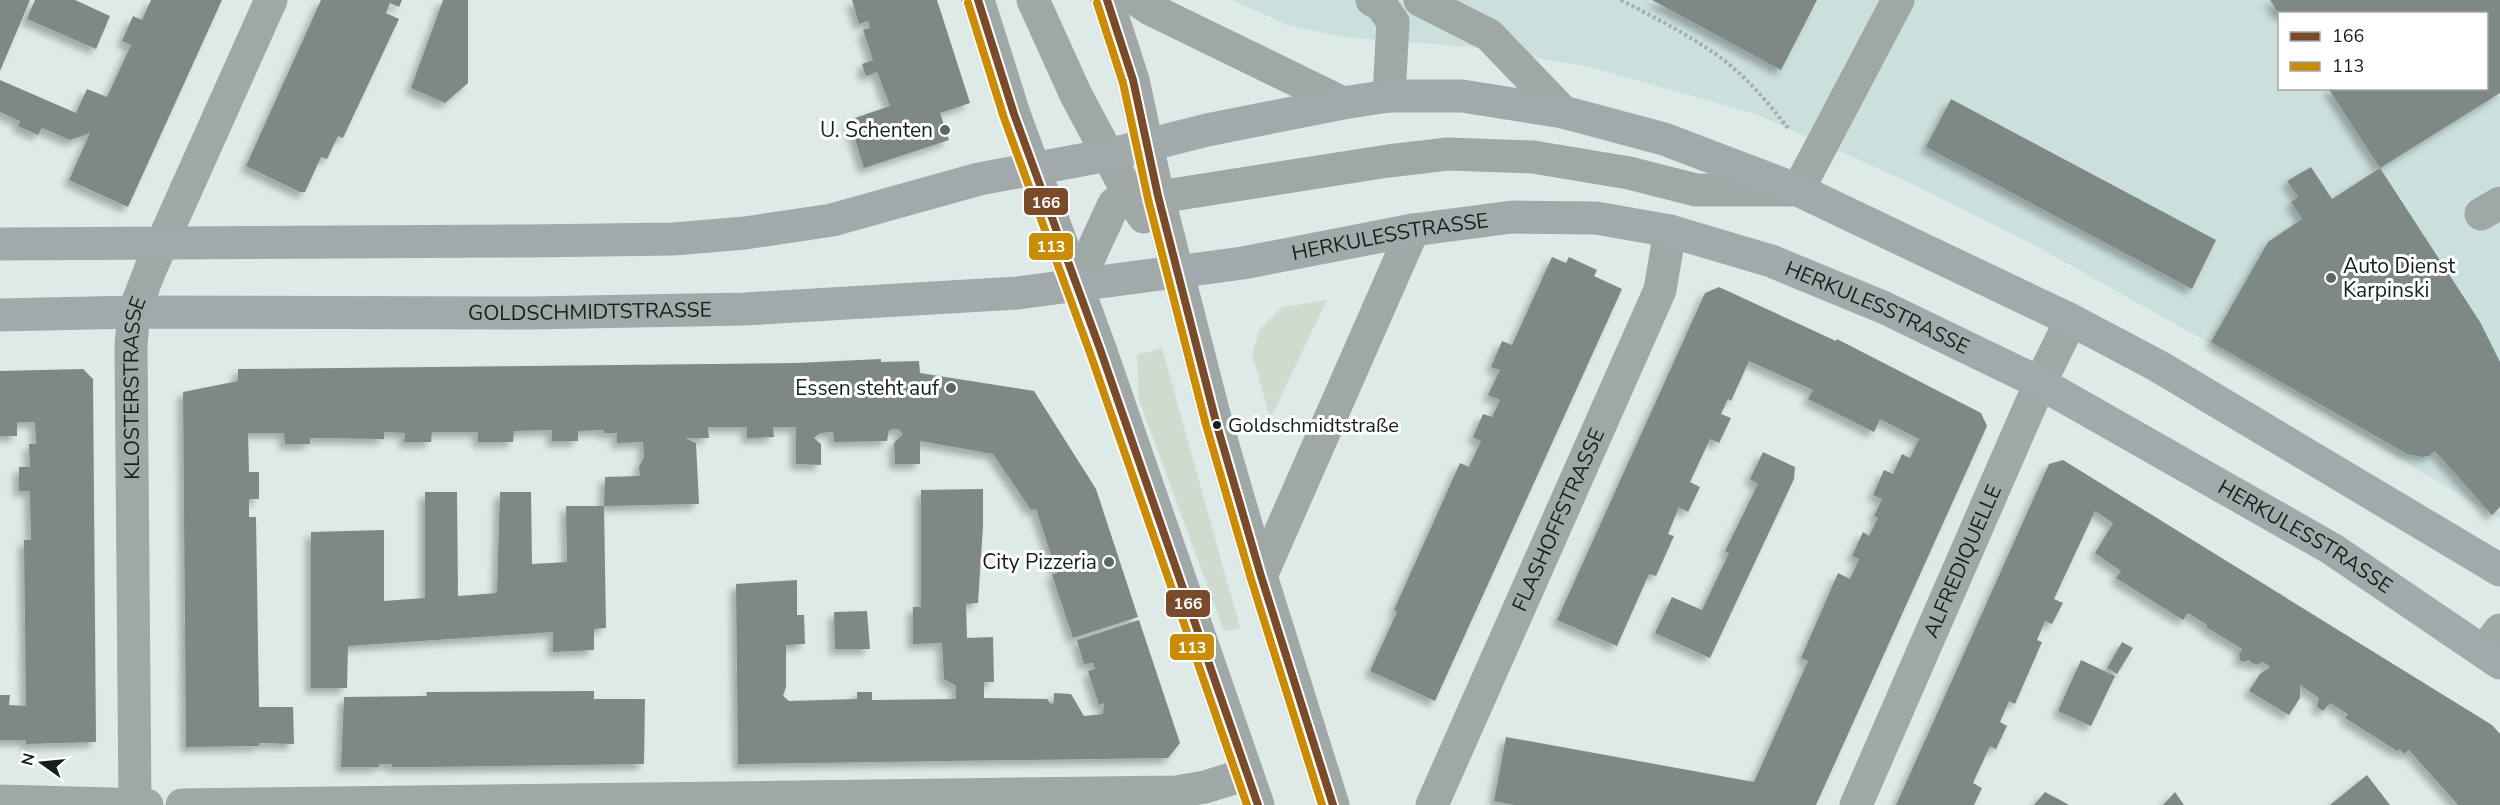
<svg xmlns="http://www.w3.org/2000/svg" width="2500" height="805" viewBox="0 0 2500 805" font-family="'Nunito Sans',sans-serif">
<defs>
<filter id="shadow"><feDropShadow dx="-5.5" dy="5.5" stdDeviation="3" flood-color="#0004"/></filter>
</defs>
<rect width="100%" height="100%" fill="#deeae8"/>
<path fill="#cbdfdd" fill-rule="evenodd" d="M 1232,0 L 2500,0 L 2500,519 L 2211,344 L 2036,246 L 1904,180 L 1755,114 L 1586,66 L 1471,47 L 1343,37 L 1288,25 ZM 2280,14 L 2486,14 L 2486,88 L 2280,88 Z"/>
<g fill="#d0dace">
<path d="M 1327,300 L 1270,419 L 1252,353 L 1260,329 L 1282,307 Z"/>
<path d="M 1162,348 L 1240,628 L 1224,631 L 1139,400 L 1137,355 Z"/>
</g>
<g fill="#7e8985" filter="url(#shadow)">
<path d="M 0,0 L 30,0 L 0,71 Z"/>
<path d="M 35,0 L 75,0 L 110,16 L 96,49 L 27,19 Z"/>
<path d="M 151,0 L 222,0 L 128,207 L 69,180 L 90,133 L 70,140 L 42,128 L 38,135 L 18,126 L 20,121 L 0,112 L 0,80 L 76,113 L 87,89 L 107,97 L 131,45 L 122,41 L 133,16 L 142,20 Z"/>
<path d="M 321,0 L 402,0 L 399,7 L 390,3 L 386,13 L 399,19 L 343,138 L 338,136 L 327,159 L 321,157 L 305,192 L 300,192 L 246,166 Z"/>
<path d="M 443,0 L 468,0 L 468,83 L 445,103 L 411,88 Z"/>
<path d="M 852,0 L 937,0 L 970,103 L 940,113 L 949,140 L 864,168 L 849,120 L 890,106 L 877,72 L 866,76 L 862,64 L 873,60 L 863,30 L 870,28 L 868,21 L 859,24 Z"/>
<path d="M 1652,0 L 1817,0 L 1781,70 Z"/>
<path d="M 2270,0 L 2500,0 L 2500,93 L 2380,168 L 2328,88 L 2487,88 L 2487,14 L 2279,14 Z"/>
<path d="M 1951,99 L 2216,240 L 2192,289 L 1926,147 Z"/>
<path d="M 2311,167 L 2332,199 L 2380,168 L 2480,322 L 2500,362 L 2500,507 L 2492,515 L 2435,451 L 2429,456 L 2422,457 L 2407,454 L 2211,342 L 2268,242 L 2302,219 L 2291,202 L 2298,197 L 2287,181 Z"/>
<path d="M 1552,257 L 1566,263 L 1569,257 L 1597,270 L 1594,276 L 1622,289 L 1435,701 L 1370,671 L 1397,612 L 1394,610 L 1460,463 L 1469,467 L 1481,441 L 1473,437 L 1483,414 L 1492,417 L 1500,400 L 1488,395 L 1500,370 L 1491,367 L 1502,341 L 1512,345 Z"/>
<path d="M 1719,287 L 1836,341 L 1837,339 L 1981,413 L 1987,426 L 1816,805 L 1514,805 L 1494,801 L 1506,737 L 1754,782 L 1808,661 L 1801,658 L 1838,573 L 1850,579 L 1859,559 L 1852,556 L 1863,532 L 1869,536 L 1878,518 L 1874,516 L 1882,499 L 1873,495 L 1884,470 L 1893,474 L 1902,454 L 1910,458 L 1919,439 L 1880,419 L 1874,432 L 1808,399 L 1813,390 L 1749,361 L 1731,401 L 1728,399 L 1721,414 L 1731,418 L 1719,443 L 1710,439 L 1690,482 L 1700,487 L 1688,512 L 1679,507 L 1668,534 L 1674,536 L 1656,576 L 1649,574 L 1617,646 L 1557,620 L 1705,293 Z"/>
<path d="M 881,359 L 881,362 L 919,361 L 920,373 L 1034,391 L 1096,489 L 1138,617 L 1073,638 L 1052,575 L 1057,573 L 1036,509 L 1031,510 L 993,454 L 920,441 L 920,464 L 895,464 L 894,443 L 903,434 L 898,429 L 889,430 L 887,441 L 834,442 L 833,432 L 820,433 L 814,438 L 821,444 L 821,465 L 796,464 L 796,427 L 773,427 L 774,437 L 747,438 L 747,427 L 708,427 L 709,438 L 685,438 L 696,443 L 699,504 L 604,506 L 605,477 L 640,476 L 639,467 L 644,457 L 643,442 L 617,443 L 617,433 L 604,433 L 604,430 L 578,431 L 578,441 L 552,441 L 552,430 L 514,431 L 513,442 L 478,442 L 478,432 L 432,432 L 431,442 L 404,442 L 405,433 L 384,432 L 384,439 L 310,438 L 310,444 L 285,444 L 284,433 L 248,433 L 249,472 L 259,472 L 259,499 L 249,499 L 249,517 L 256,517 L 259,707 L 293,707 L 294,744 L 259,743 L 259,746 L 186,747 L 183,392 L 238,381 L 238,369 L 796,363 Z"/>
<path d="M 83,369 L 93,379 L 96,742 L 26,744 L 26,740 L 0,740 L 0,695 L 10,695 L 9,705 L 26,706 L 24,540 L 31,540 L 30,491 L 19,491 L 19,467 L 30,467 L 29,444 L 36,444 L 35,422 L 17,422 L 17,436 L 0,436 L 0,371 Z"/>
<path d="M 1763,452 L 1795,467 L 1794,479 L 1710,658 L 1655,633 L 1672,597 L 1702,610 L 1729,553 L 1725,551 L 1758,484 L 1750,479 Z"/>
<path d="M 2063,460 L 2492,725 L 2500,734 L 2500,805 L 2458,805 L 2409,750 L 2404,754 L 2400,749 L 2397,751 L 2345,718 L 2348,714 L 2330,703 L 2323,711 L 2317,707 L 2319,698 L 2300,685 L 2300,698 L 2289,715 L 2249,691 L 2260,674 L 2270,667 L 2263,662 L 2256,665 L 2248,660 L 2243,662 L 2240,660 L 2239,655 L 2242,649 L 2206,627 L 2207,625 L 2188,613 L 2183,620 L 2116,578 L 2121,571 L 2095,553 L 2113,523 L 2095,511 L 2054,599 L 2063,603 L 2052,624 L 2045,621 L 2037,640 L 2042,642 L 2015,704 L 2009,701 L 2000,722 L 2007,726 L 1996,749 L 1990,746 L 1973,783 L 1982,788 L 1974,805 L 1896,805 L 2049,464 Z"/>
<path d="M 983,489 L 983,526 L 978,603 L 966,604 L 967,638 L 993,637 L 994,682 L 984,682 L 984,698 L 1047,699 L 1051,704 L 1054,703 L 1054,693 L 1071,694 L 1084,716 L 1103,714 L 1104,703 L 1099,705 L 1088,671 L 1095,669 L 1093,663 L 1084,664 L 1077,640 L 1139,620 L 1180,743 L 1168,758 L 738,764 L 736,584 L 797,580 L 797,615 L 804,615 L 805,644 L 786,645 L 786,687 L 783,696 L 789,701 L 857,699 L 857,692 L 872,692 L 872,700 L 956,699 L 956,686 L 944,679 L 942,643 L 913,644 L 913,607 L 921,607 L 921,490 Z"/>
<path d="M 425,492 L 457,492 L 458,596 L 497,593 L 500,492 L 531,492 L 532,564 L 567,562 L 566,506 L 604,506 L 606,628 L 594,629 L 594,650 L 553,652 L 553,632 L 348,646 L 347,688 L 311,688 L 311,532 L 384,530 L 384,601 L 425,598 Z"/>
<path d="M 867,611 L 870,649 L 835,649 L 834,612 Z"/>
<path d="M 2122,642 L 2133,648 L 2117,674 L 2107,668 Z"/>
<path d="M 2081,660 L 2115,676 L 2091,726 L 2058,711 Z"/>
<path d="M 594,691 L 594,699 L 645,699 L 644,764 L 427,767 L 392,767 L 392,764 L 379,764 L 379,767 L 341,767 L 344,697 L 427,696 L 426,692 Z"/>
<path d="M 2367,775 L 2390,805 L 2330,805 Z"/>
<path d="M 2045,792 L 2062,801 L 2069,805 L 2034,805 Z"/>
<path d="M 2175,792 L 2184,805 L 2163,805 Z"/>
</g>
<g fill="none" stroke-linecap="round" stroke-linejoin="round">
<path stroke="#a5adac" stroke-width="4" stroke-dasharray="3 3" stroke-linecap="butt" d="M 1621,0 C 1655,18 1690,35 1721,58 C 1747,77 1768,103 1788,128"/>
<g stroke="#a0a7a7" stroke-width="33">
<path d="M 978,0 L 1014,114 L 1100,349 L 1258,805"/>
<path d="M 1033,0 L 1076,95 L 1132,200 L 1144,217"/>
<path d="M 1107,0 L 1133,80 L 1158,196 L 1216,422 L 1261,576 L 1333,805"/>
<path d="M 1137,0 L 1150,9 L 1343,103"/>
<path d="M 1372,0 L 1381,5 L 1393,22 L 1389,96"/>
<path d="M 1420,0 L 1489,35 L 1563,112"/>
<path d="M 2481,214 L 2500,203"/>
<path d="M 1076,286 L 1114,204 L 1388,161 L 1448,154 L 1533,157 L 1629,173 L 1696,190 L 1798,190 L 1898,0"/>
<path d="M 1261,576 L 1413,230"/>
<path d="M 2484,651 L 2500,630"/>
<path d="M 0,801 L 147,805"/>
<path id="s1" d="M 135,805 L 131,345 L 134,312 L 150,270 L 271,0"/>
<path d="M 182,805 L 1176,792 L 1205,787 L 1247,774"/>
<path id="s2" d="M 1432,805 L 1660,290 L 1670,231"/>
<path id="s3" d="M 1856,805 L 2040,383 L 2071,320"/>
</g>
<g stroke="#a2a9ab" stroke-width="33">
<path d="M 0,244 L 528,241 L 674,239 L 745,233 L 832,220 L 979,179 L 1108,155 L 1207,130 L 1343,103 L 1389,96 L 1462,96 L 1563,112 L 1664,139 L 1798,190 L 2071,320 L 2158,366 L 2500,570"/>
<path id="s4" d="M 0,315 L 134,312 L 530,313 L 745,309 L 1018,293 L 1243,263 L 1413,230 L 1512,217 L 1596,218 L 1670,231 L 1771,261 L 1885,308 L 2040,383 L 2332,549 L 2500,663"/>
</g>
<g stroke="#fff" stroke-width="12">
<g id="bus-1">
<path d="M 978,0 L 1014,114 L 1100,349 L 1258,805"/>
<path d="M 1107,0 L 1133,80 L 1158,196 L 1216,422 L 1261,576 L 1333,805"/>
</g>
</g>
<g stroke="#fff" stroke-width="12">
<g id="bus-2">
<path d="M 968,3 L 1004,118 L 1090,353 L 1247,805"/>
<path d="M 1097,3 L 1123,83 L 1148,199 L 1206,425 L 1251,579 L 1322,805"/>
</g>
</g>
<use href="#bus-1" stroke="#7a4b2a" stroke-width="8"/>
<use href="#bus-2" stroke="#ca8b06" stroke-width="8"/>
</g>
<g fill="#5d6665" stroke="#fff" stroke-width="2">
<circle cx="945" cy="130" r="6"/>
<circle cx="2331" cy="278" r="6"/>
<circle cx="951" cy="388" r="6"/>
<circle cx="1109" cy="562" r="6"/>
</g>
<circle fill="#171f1e" stroke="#fff" stroke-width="2" cx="1217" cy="425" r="5"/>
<g text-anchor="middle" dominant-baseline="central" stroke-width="6" stroke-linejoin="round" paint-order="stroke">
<g font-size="20" fill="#171f1e" stroke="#fff" text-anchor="start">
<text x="1228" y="425">Goldschmidtstraße</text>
</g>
<g font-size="21" fill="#171f1e" stroke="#fff" text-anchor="end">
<text x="933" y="130">U. Schenten</text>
<text x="2343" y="266" text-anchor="start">Auto Dienst<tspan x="2343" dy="24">Karpinski</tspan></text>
<text x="939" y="388">Essen steht auf</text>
<text x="1097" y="562">City Pizzeria</text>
</g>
<g font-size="21" fill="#171f1e" stroke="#fff">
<text stroke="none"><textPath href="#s4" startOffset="1395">HERKULESSTRASSE</textPath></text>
<text stroke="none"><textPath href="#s4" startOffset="1899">HERKULESSTRASSE</textPath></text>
<text stroke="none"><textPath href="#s4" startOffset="590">GOLDSCHMIDTSTRASSE</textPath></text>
<text stroke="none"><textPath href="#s1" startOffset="417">KLOSTERSTRASSE</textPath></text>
<text stroke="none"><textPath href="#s2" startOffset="312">FLASHOFFSTRASSE</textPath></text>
<text stroke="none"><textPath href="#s4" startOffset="2385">HERKULESSTRASSE</textPath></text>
<text stroke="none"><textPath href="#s3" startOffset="266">ALFREDIQUELLE</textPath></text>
</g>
</g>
<g stroke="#fff" stroke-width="2">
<rect x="1023" y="187" width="46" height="29" rx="6" fill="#7a4b2a"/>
<rect x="1028" y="232" width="46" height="29" rx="6" fill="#ca8b06"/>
<rect x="1165" y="589" width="46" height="29" rx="6" fill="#7a4b2a"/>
<rect x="1169" y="633" width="46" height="28" rx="6" fill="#ca8b06"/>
</g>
<g font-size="16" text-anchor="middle" font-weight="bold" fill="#fff">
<text x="1046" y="208">166</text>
<text x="1051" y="252">113</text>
<text x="1188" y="609">166</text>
<text x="1192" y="653">113</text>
</g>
<rect x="2278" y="12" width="210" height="78" fill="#ffffff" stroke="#a2a5a5" stroke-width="1.5"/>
<rect x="2290" y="32" width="30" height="9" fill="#7a4b2a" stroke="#a2a5a5" stroke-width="1.5"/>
<text x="2332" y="42" font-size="18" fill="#171f1e">166</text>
<rect x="2290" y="62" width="30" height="9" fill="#ca8b06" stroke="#a2a5a5" stroke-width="1.5"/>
<text x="2332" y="72" font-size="18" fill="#171f1e">113</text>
<g transform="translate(42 763) rotate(285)" stroke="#ffffff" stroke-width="4.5" paint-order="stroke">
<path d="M0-4.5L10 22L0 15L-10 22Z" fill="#171f1e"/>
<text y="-9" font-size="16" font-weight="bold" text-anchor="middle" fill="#171f1e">N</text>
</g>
</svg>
